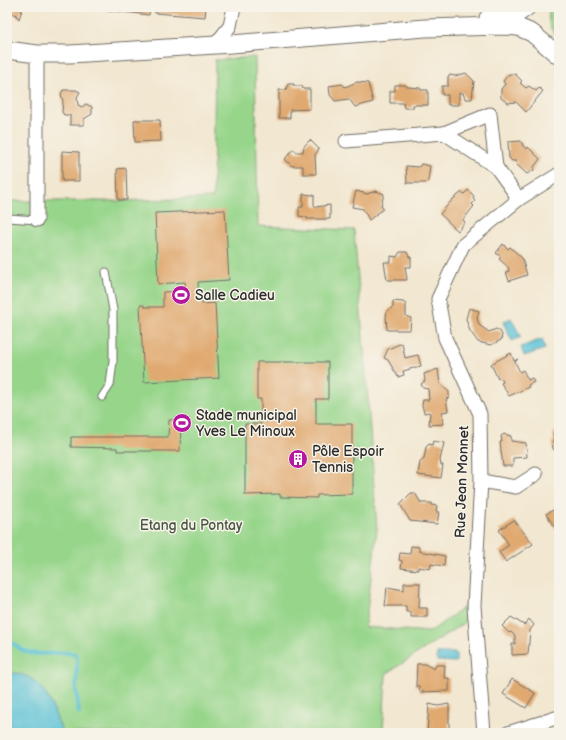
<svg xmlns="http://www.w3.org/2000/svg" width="566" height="740" viewBox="0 0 566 740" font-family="'Balsamiq Sans',sans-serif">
<rect width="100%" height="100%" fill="#f7f3e8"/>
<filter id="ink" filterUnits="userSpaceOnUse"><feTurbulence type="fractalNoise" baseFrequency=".025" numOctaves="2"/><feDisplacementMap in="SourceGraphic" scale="8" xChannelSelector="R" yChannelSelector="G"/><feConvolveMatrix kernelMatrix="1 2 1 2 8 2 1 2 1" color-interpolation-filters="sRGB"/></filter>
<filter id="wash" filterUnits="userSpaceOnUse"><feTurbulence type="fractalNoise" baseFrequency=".012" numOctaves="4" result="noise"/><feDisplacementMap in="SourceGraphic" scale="16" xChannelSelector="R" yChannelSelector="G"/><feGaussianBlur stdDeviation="0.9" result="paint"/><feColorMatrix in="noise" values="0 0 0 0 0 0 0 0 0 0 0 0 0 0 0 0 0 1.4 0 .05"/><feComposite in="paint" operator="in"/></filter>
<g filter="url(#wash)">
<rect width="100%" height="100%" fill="#f2e7d0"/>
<g fill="#96d58a" stroke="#60805a">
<path d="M 550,7 L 559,7 L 559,14 L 555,17 L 555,22 L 559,26 L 559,39 C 550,31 546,19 550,7 Z"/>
<path d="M 255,57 L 258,226 L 354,230 L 367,386 L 377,530 L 365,627 L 430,632 L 464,607 L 465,622 L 386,674 L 383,733 L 7,733 L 7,201 L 115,201 L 213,198 L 215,60 Z"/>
</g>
<g fill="#59c1d6" stroke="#427680">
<path d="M 511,318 L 521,337 L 512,341 L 503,322 Z"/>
<path d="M 542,339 L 545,349 L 524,356 L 521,347 Z"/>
<path d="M 437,653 L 456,653 L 456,662 L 437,661 Z"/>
<path d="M 16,673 C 48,680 51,707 63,733 L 30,733 L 7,724 L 7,674 Z"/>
</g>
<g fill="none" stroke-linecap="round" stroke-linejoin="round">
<path stroke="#59c1d6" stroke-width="4" d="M 7,640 C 15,644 22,652 31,653 C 46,656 61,650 75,654 L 77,659 L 76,689 L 79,713"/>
</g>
<g id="blocks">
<g fill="#e0a970">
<path d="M 7,7 L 23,7 L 19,19 L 16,15 L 7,11 Z"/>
<path d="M 84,7 L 150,7 L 149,15 Z"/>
<path d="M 155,7 L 206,7 L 205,17 L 155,13 Z"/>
<path d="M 466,73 L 474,81 L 472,99 L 465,99 L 463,93 L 459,93 L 459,105 L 448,105 L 448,95 L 442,95 L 442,86 L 448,86 L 448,76 L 450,75 L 455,76 Z"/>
<path d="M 509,74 L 515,74 L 522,81 L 520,83 L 526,88 L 529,86 L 536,91 L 539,88 L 543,91 L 526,112 L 516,102 L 508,103 L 501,98 L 501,89 L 505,84 L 503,81 Z"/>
<path d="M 357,82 L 368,83 L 373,102 L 355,107 L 349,99 L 335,101 L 330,95 L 329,86 L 342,84 L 345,87 Z"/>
<path d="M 288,84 L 294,84 L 294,86 L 302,86 L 303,89 L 310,89 L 310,109 L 290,110 L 290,118 L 279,118 L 279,90 L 286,90 Z"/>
<path d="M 395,85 L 405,85 L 408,87 L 420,88 L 421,90 L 428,90 L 428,105 L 413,105 L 413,108 L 404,108 L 403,103 L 390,103 L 390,91 L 395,91 Z"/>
<path d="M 63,90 L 76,90 L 80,92 L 77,97 L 78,105 L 82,107 L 86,104 L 92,107 L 92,114 L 84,119 L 84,125 L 70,125 L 70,115 L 64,115 L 62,112 L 63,101 L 61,94 Z"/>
<path d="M 134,120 L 160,120 L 161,141 L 135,142 Z"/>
<path d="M 310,140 L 319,149 L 315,155 L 316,174 L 303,174 L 303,166 L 292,166 L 285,159 L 293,149 L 297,152 L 303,152 L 304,146 Z"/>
<path d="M 521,141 L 523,146 L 527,149 L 528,147 L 540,159 L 534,167 L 534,170 L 527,174 L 517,165 L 516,161 L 512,161 L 509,158 L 508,142 Z"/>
<path d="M 62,151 L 79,152 L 79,181 L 62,181 Z"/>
<rect x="7" y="157" width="3" height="28"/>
<path d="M 421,164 L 430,166 L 428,181 L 426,183 L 407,183 L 406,166 L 419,167 Z"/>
<path d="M 126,168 L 127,200 L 118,200 L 117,169 Z"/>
<path d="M 468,190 L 474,196 L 473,199 L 475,201 L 472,204 L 474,206 L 463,220 L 465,222 L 458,231 L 440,214 L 453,199 L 462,192 L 464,194 Z"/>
<path d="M 356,191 L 367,194 L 376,191 L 384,194 L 381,205 L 383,209 L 369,220 L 363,209 L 352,207 Z"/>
<path d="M 303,194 L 314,195 L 314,205 L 316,207 L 330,205 L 330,219 L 307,219 L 307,217 L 299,216 L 299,207 L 303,207 Z"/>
<path d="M 225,210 L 229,280 L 198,282 L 199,298 L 201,299 L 202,304 L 215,303 L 219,378 L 144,382 L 140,305 L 144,305 L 144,307 L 163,307 L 163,292 L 186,291 L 185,282 L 158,284 L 155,213 Z"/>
<path d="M 503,244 L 508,249 L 510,247 L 522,258 L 527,275 L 509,281 L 506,272 L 509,271 L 508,267 L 499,259 L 501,257 L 496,253 Z"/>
<path d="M 400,252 L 407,252 L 409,257 L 411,257 L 411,267 L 405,267 L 407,280 L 387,280 L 384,262 L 391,262 L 391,256 L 397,257 Z"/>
<path d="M 393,301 L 403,302 L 406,304 L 406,316 L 411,318 L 410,330 L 387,330 L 386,317 L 387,311 L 393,307 Z"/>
<path d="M 469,308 L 479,311 L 477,318 L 479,325 L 489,332 L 496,329 L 500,331 L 502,335 L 501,340 L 491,345 L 478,342 L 470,331 L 466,319 Z"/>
<path d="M 402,343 L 405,358 L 418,355 L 421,366 L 403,371 L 404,375 L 398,377 L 388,360 L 384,358 L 388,349 Z"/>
<path d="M 511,353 L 514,361 L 518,359 L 515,362 L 520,372 L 523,370 L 528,380 L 532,378 L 534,382 L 528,385 L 529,387 L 509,396 L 501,383 L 503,382 L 501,378 L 498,379 L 491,364 Z"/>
<path d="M 257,362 L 328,362 L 328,399 L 316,399 L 316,424 L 352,424 L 352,494 L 317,495 L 317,498 L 280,497 L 280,494 L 245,495 L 245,424 L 261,424 L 261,399 L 257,399 Z"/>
<path d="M 438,369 L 440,384 L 449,392 L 449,398 L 446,399 L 448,411 L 442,412 L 443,424 L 429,425 L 430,412 L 424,413 L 422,405 L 423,400 L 429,400 L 428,389 L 423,388 L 421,384 L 425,381 L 424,374 Z"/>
<path d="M 169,420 L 181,420 L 180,451 L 117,451 L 117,448 L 71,447 L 71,437 L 168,437 Z"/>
<path d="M 559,429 L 559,451 L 558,451 L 553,449 L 552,442 L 554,439 L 553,433 Z"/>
<path d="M 504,434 L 511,436 L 511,441 L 526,443 L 527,457 L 513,458 L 513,466 L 503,466 L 500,442 L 502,442 L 501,436 Z"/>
<path d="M 433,441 L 444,443 L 440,460 L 441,465 L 443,465 L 441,478 L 418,475 L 420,462 L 424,459 L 426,447 L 429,444 L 432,445 Z"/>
<path d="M 411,493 L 415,493 L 421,503 L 432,503 L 432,505 L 437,506 L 436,512 L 439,512 L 437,524 L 410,521 L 400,504 Z"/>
<path d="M 559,507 L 559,526 L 556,529 L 546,514 Z"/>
<path d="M 514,520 L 533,544 L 506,562 L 499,552 L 509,545 L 499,530 Z"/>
<path d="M 411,546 L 419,547 L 419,551 L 445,556 L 444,566 L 431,564 L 430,569 L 418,567 L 418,570 L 401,568 L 402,561 L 399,560 L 400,553 L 410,554 Z"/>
<path d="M 404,583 L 420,583 L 419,608 L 427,608 L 427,617 L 411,617 L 411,612 L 406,612 L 406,606 L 385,606 L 387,587 L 404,590 Z"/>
<path d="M 511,617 L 524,625 L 529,619 L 534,625 L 530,630 L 528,654 L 512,655 L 512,644 L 515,644 L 515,636 L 511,632 L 509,633 L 502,626 Z"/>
<path d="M 417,664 L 425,664 L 434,669 L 436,665 L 445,665 L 444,678 L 449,678 L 449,691 L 420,692 L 419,686 L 416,686 Z"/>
<path d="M 512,679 L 535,693 L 526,708 L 503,694 Z"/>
<path d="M 429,704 L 438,706 L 449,704 L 449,731 L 447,733 L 427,733 Z"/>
</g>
</g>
</g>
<g filter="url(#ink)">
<use href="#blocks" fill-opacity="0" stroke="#716d65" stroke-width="1"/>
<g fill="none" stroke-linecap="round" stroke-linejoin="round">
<g stroke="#716d65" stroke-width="9">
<g id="service">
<path d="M 8,218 L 37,220"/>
<path d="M 102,397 L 110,385 L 113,361 L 113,310 L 106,272"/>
</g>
</g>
<g stroke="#716d65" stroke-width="15">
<g id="minor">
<path d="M 215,45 L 230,26 L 234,7"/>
<path d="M 444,133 L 490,114 L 496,167"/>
<path d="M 346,141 L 444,133 L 496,167 L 519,199"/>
<path d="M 37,220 L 37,54"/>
<path d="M 481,481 L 516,487 L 536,474"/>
<path d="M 484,733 L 474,606 L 481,481 L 480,414 L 445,338 L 438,299 L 463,245 L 519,199 L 559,174"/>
<path d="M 508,733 L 559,717"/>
</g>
</g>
<g stroke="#716d65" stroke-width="19">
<g id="tertiary">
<path d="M 488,18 L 517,14 L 527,7"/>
<path d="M 7,50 L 37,54 L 70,54 L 232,44 L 425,28 L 503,26 L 518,27 L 532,33 L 559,56"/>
</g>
</g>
<use href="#service" stroke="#fff" stroke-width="7"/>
<use href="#minor" stroke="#fff" stroke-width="13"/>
<use href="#tertiary" stroke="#fff" stroke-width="17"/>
</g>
</g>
<defs>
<g id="stadium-disc" transform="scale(1)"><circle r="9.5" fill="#b5179e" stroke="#f7f3e8"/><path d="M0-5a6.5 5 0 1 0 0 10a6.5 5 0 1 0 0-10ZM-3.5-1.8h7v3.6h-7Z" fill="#fff"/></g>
<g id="building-disc" transform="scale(1)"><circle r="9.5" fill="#b5179e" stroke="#f7f3e8"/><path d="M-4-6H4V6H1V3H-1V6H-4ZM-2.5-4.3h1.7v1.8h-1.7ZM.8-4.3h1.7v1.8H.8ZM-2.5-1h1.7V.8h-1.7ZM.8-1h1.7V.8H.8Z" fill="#fff"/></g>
</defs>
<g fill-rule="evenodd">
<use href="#stadium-disc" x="181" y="295"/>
<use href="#stadium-disc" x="182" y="423"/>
<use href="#building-disc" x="298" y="459"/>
</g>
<g text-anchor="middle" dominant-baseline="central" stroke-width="3" stroke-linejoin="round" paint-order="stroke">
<g font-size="14" fill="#2b2b2b" stroke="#f7f3e8" text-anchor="start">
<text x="195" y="295">Salle Cadieu</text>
<text x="196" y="415">Stade municipal<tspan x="196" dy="16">Yves Le Minoux</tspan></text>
<text x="312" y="451">Pôle Espoir<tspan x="312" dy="16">Tennis</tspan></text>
</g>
<g font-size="14" fill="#2b2b2b" stroke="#f7f3e8">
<text transform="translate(462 482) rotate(-88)">Rue Jean Monnet</text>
</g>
<g font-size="14" fill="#465643" stroke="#f7f3e8">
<text x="191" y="525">Etang du Pontay</text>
</g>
</g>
<rect width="566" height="740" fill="none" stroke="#f7f3e8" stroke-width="24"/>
</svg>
